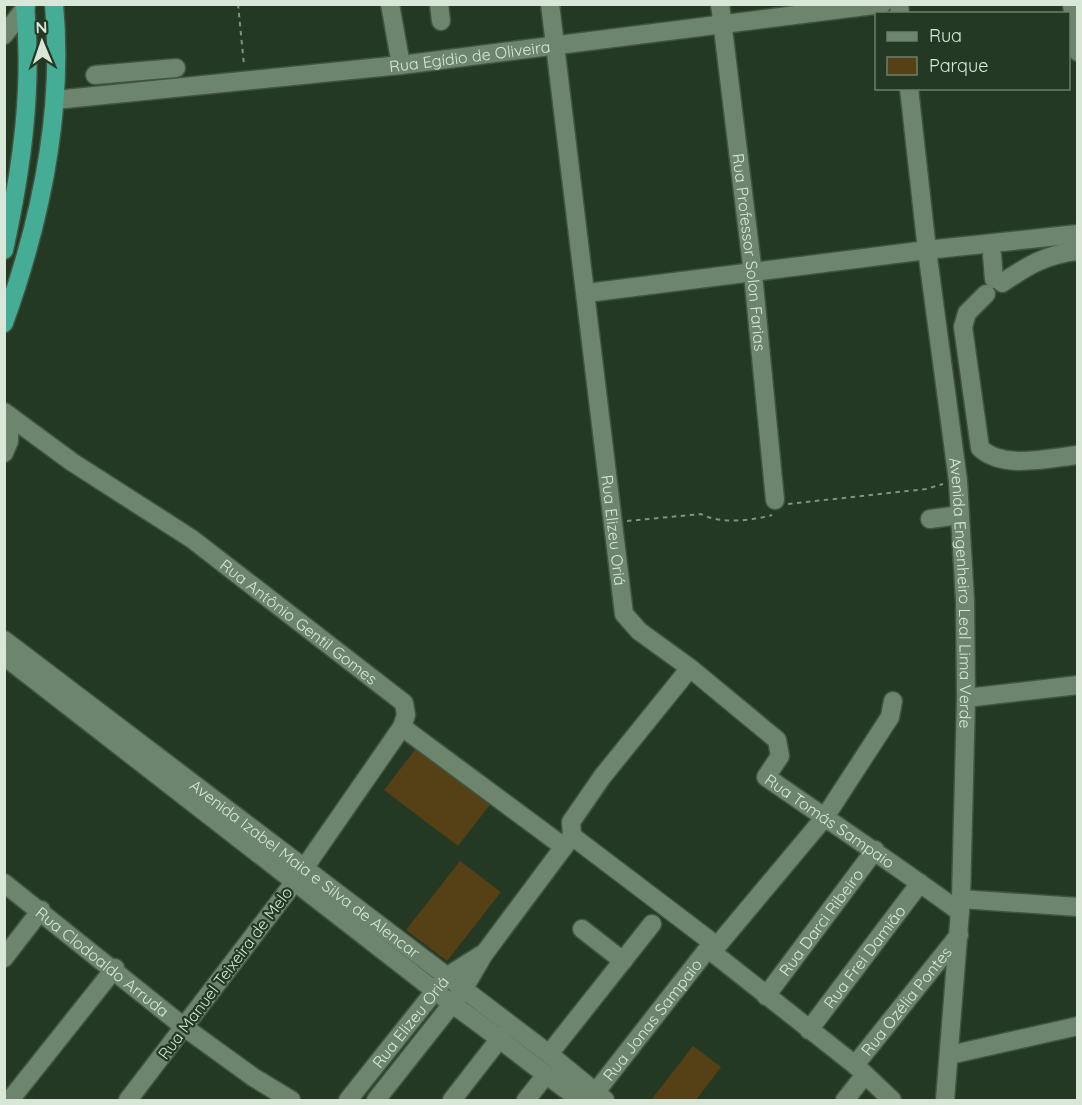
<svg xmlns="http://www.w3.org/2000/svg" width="1082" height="1105" viewBox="0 0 1082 1105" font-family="Quicksand,sans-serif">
<rect width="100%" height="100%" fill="#233923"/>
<g fill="#564015">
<path d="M 418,746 L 492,802 L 458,846 L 384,790 Z"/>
<path d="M 460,861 L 501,892 L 447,961 L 406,930 Z"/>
<path d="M 693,1046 L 721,1067 L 696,1100 L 651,1100 Z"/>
</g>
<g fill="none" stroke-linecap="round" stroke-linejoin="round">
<g stroke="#415441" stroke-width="21">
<g id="minor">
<path d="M 390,4 L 401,65"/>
<path d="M 439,4 L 441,21"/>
<path id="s1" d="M 550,4 L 624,614 L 639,631 L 690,668 L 777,740 L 780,756 L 766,777 C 831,822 897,866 960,912"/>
<path id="s2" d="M 720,4 L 753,274 L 775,500"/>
<path d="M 899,4 L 900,14"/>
<path d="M 1072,4 L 1078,52"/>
<path d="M 4,35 L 26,7"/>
<path d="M 95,75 L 176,68"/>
<path id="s3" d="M 909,88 L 927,250 L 958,481 L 965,601 L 966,698 L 961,899 L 945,1100"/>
<path id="s4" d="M 55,100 L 401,65 L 882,4"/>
<path d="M 992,255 L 994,279"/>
<path d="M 1002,283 C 1027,266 1046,254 1078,251"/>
<path d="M 587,293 L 927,250 L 1078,234"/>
<path d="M 986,294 L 967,313 L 963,327 L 980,448 C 1003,470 1049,458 1078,455"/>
<path id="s5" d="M 4,412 L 72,462 L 192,539 L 404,703 L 406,715 L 402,727 L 296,880 L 128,1100"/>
<path d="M 4,453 L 9,441 L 10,416"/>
<path d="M 930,519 L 960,515"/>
<path id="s6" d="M 4,640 L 549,1054 L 605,1100"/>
<path d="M 4,656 L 452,1004 C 497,1035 537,1070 581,1100"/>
<path d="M 966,698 L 1078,685"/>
<path d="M 402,727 L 564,847"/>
<path d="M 572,836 L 717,946"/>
<path id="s7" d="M 4,883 L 184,1027 L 253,1077 L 291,1100"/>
<path d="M 961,899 L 1078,907"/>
<path d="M 582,929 L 623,961"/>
<path d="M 4,958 L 41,910"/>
<path id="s8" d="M 766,996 L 875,850"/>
<path id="s9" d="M 809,1030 L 920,883"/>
<path d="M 549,1054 L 652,924"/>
<path d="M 950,1055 L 1078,1026"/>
<path id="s10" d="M 855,1065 L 959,935"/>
<path id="s11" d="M 595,1093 L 706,951 L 712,952"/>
<path d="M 10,1100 L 115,968"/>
<path id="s12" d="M 348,1100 L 446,977 L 481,955"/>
<path d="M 376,1100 L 463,990 L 484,954 L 572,836 L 571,822 L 602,777 L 690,668"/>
<path d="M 452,1100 L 501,1037"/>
<path d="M 526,1100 L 545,1076"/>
<path d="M 845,1100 L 864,1076"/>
<path d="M 892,1100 L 855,1065 L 712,952 L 825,817 L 890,717 L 893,701"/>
</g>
</g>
<g stroke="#415441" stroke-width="21">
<g id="highway">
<path d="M 4,250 C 22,168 33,88 25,4"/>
<path d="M 4,323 C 40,223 64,112 54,4"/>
</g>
</g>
<g stroke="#809280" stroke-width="2" stroke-dasharray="4.5 4.5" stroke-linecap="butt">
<path d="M 238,4 L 244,65"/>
<path d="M 788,504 L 926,489 L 943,484"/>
<path d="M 627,521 L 701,514 C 719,524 752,521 772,515"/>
</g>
<use href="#minor" stroke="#6d856d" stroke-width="18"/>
<use href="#highway" stroke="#45ac96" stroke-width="18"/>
</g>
<g text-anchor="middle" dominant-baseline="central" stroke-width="4.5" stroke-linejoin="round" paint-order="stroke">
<g font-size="16" fill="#d9e7d9" stroke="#233923">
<text stroke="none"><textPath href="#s4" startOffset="417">Rua Egídio de Oliveira</textPath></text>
<text stroke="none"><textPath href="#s2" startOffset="250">Rua Professor Solon Farias</textPath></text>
<text stroke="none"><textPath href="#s1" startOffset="530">Rua Elizeu Oriá</textPath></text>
<text stroke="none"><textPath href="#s3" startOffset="508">Avenida Engenheiro Leal Lima Verde</textPath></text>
<text stroke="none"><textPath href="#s5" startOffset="362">Rua Antônio Gentil Gomes</textPath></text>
<text stroke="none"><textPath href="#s1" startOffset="932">Rua Tomás Sampaio</textPath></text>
<text stroke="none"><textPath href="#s6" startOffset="378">Avenida Izabel Maia e Silva de Alencar</textPath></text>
<text stroke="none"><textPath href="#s8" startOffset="92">Rua Darci Ribeiro</textPath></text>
<text stroke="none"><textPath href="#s9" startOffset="92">Rua Frei Damião</textPath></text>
<text stroke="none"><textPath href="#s7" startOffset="126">Rua Clodoaldo Arruda</textPath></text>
<text transform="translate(225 973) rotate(-53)">Rua Manuel Teixeira de Melo</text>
<text stroke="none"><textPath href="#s10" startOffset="82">Rua Ozélia Pontes</textPath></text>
<text stroke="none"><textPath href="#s11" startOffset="93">Rua Jonas Sampaio</textPath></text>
<text stroke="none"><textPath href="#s12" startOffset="100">Rua Elizeu Oriá</textPath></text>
</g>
</g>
<rect width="1082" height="1105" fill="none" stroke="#d9e7d9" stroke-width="12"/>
<rect x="875" y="12" width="195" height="78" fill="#233923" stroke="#6c7f6c" stroke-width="1.5"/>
<rect x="887" y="32" width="30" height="9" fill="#6d856d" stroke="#6c7f6c" stroke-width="1.5"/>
<text x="929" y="42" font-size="18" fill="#d9e7d9">Rua</text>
<rect x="887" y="57" width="30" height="18" fill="#564015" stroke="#6c7f6c" stroke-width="1.5"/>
<text x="929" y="72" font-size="18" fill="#d9e7d9">Parque</text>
<g transform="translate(42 42) rotate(358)" stroke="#233923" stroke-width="4.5" paint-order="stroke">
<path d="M0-4.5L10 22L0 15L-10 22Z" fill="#d9e7d9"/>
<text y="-9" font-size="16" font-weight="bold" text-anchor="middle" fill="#d9e7d9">N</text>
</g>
</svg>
